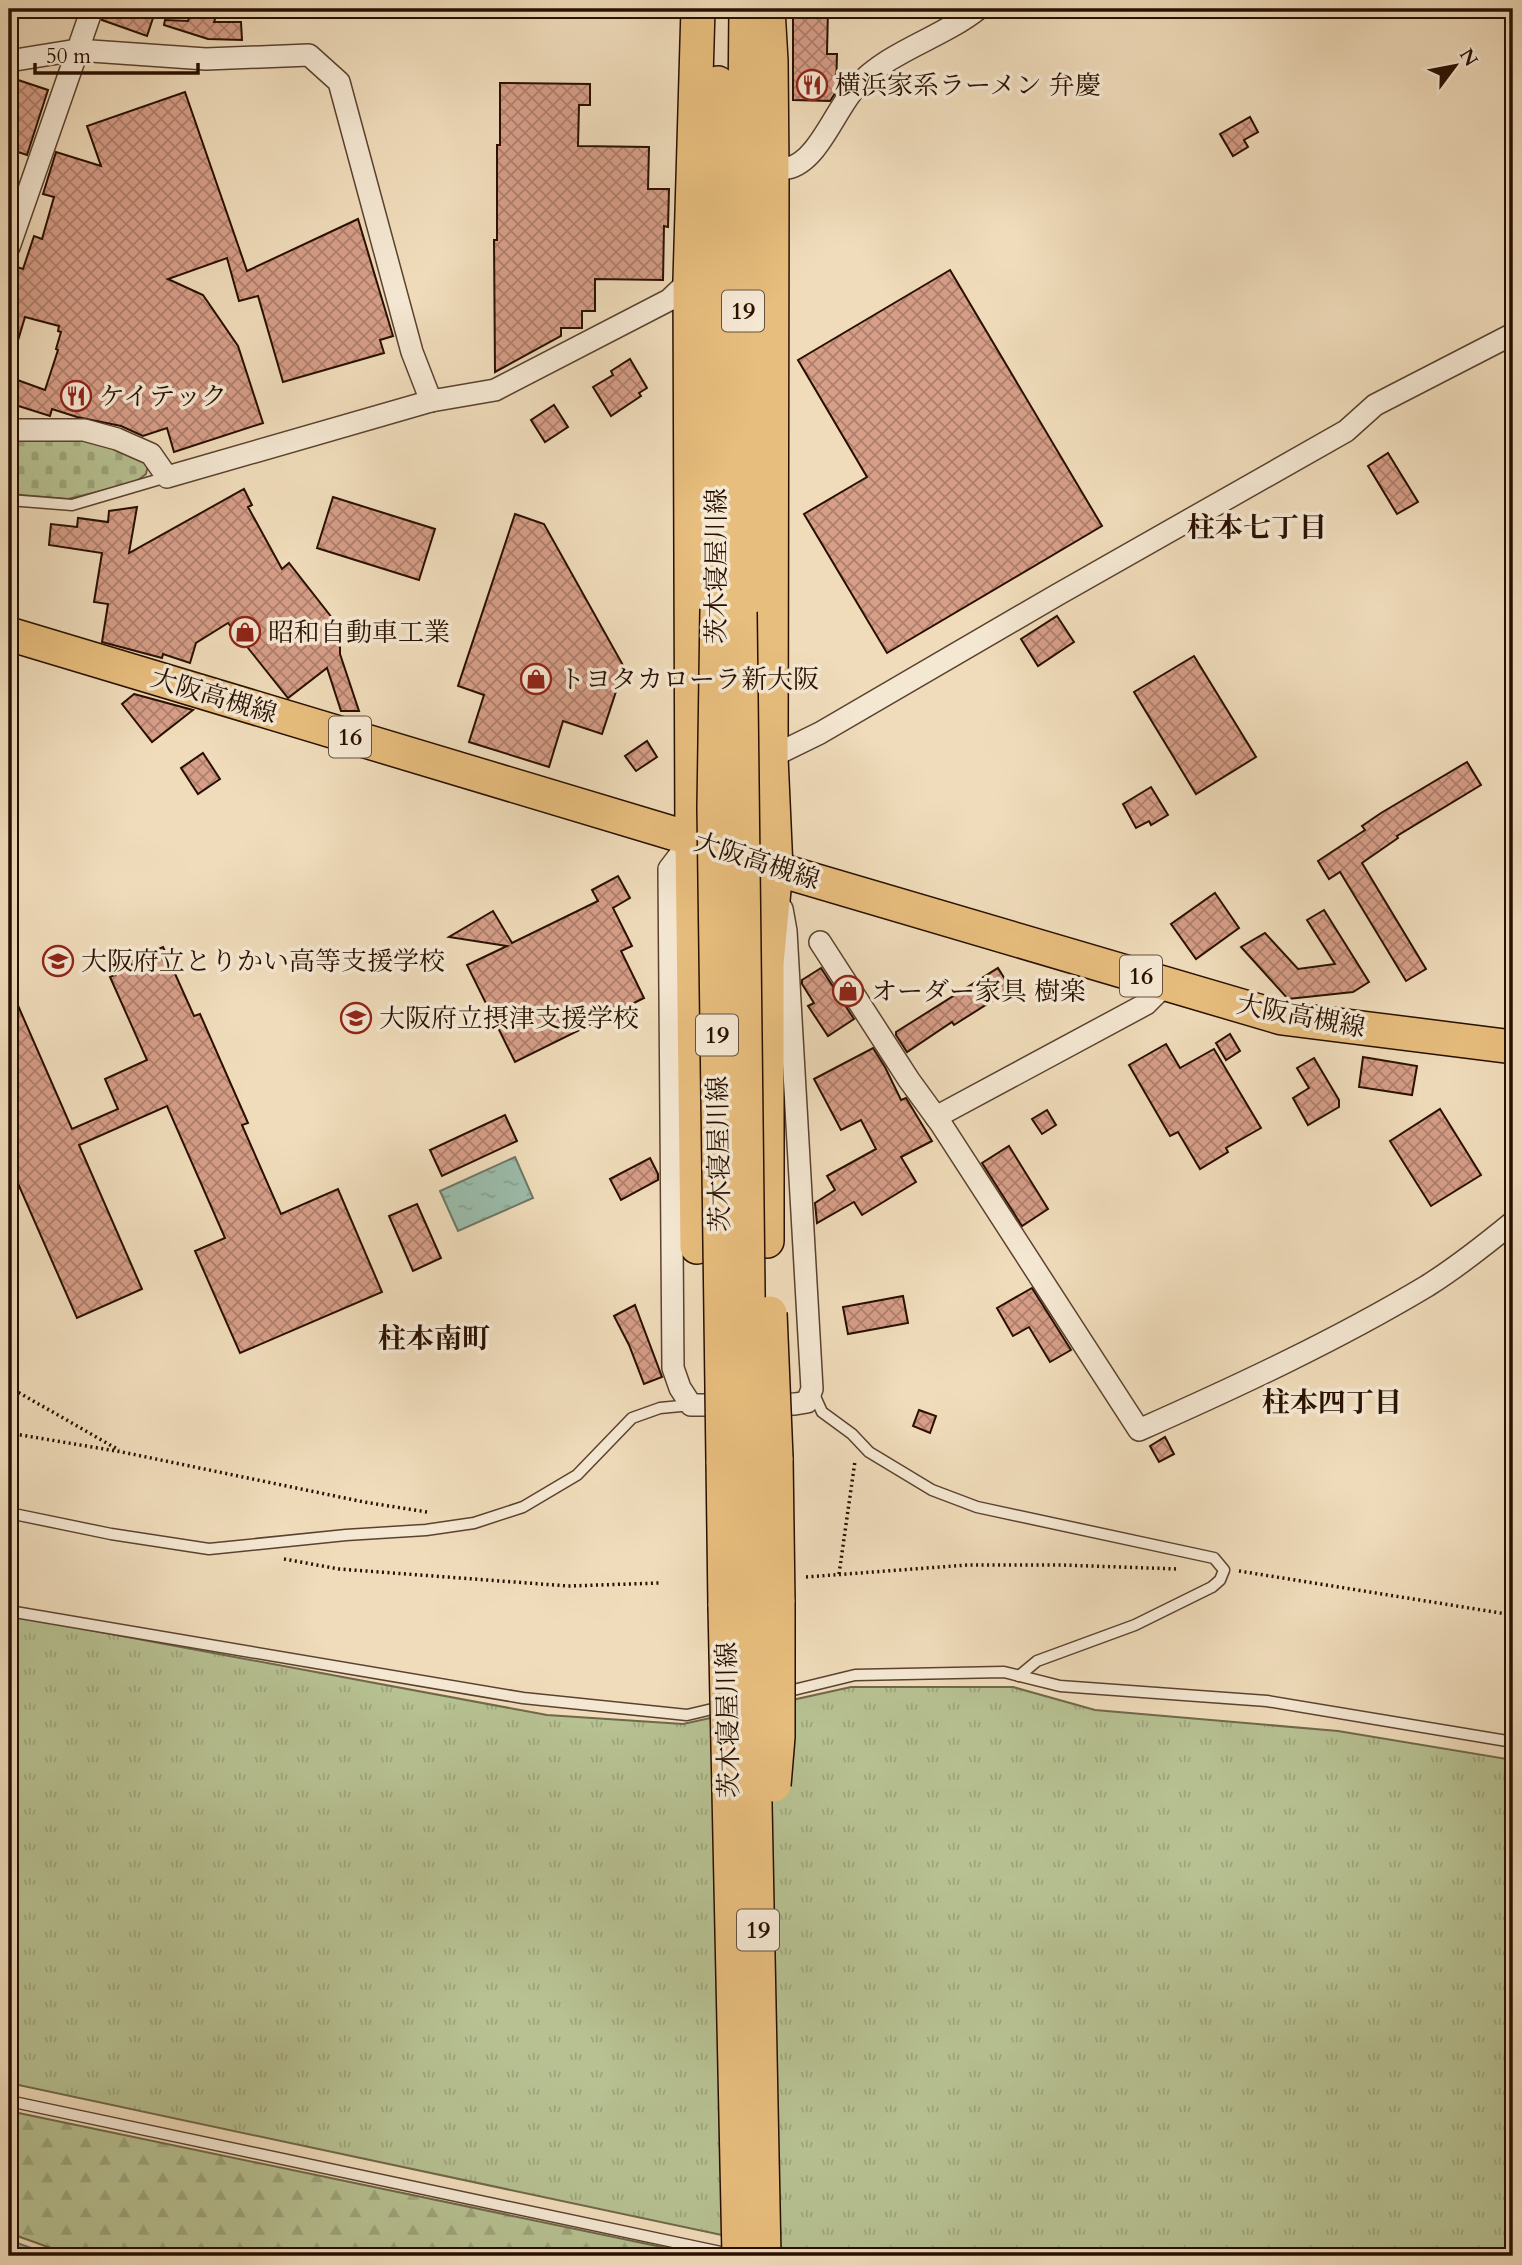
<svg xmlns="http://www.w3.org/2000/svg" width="1522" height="2265" viewBox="0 0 1522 2265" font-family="Cardo,'Noto Serif JP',serif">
<defs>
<pattern id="grass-tufts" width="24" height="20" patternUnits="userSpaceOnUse" patternTransform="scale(1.75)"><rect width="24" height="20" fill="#b7c192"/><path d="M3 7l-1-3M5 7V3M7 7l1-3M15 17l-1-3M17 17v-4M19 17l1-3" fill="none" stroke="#9da57c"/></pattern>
<pattern id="forest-firs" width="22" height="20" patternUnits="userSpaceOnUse" patternTransform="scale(1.75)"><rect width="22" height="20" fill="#b7c192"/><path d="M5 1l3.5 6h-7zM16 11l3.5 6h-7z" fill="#9da57c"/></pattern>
<pattern id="cemetery-stones" width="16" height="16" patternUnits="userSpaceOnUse" patternTransform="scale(1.75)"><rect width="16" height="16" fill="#b7c192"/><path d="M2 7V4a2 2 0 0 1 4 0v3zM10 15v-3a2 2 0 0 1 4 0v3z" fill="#9da57c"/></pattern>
<pattern id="water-ripples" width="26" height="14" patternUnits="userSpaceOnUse" patternTransform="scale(1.75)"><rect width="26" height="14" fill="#9bbcab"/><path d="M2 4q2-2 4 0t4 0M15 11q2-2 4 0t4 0" fill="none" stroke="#86a091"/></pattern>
<pattern id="building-cross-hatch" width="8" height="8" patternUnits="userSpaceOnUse" patternTransform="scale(1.75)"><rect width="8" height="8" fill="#d79e88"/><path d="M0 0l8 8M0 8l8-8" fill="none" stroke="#ae7f6d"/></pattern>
</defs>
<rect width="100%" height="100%" fill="#f0dcbb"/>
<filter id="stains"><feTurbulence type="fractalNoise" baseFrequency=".00286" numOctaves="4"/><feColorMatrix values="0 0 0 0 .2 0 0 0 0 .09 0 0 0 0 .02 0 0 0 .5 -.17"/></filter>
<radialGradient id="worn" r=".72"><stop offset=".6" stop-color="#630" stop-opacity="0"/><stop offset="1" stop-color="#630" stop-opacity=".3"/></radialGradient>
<path fill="url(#grass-tufts)" stroke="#706849" stroke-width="2" d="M 9,1615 L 547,1715 L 683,1724 L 851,1687 L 1013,1687 L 1095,1710 L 1338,1731 L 1513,1760 L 1513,2256 L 820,2256 L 9,2083 Z"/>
<path fill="url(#forest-firs)" stroke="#706849" stroke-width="2" d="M 9,2111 L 705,2256 L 73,2256 L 9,2233 Z"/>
<path fill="url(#cemetery-stones)" stroke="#706849" stroke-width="2" d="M 72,436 L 138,454 L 148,465 L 146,474 L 134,483 L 68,499 L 9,494 L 9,437 Z"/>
<g fill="url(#water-ripples)" stroke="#6d7767" stroke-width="2">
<path d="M 515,1157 L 533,1198 L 458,1231 L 440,1191 Z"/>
<path d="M 9,2240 L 53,2256 L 9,2256 Z"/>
</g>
<g fill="url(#building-cross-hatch)" stroke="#280f00" stroke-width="2">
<path d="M 105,9 L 156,9 L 147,36 L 102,20 Z"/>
<path d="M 192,9 L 219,9 L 214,22 L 241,22 L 242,40 L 208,39 L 164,25 L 165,20 L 188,21 Z"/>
<path d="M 793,9 L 828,9 L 827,54 L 837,54 L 836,92 L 830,101 L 793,100 Z"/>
<path d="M 9,77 L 48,90 L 27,155 L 9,149 Z"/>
<path d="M 500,83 L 590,84 L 590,105 L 579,105 L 578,146 L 649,147 L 648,189 L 669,189 L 668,227 L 664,226 L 663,280 L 595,279 L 595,311 L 582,311 L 582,328 L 561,328 L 561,336 L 495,372 L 494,240 L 497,240 L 497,145 L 500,145 Z"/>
<path d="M 185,92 L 247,271 L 358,219 L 393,336 L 380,340 L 384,353 L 283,382 L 258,296 L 239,301 L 227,258 L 168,279 L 203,295 L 238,346 L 263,423 L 174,452 L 167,428 L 143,436 L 121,426 L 77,417 L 52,409 L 50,416 L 9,403 L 9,377 L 45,390 L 58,350 L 56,349 L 61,332 L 58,331 L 59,326 L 25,317 L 13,357 L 9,356 L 9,312 L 17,292 L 9,289 L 9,280 L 14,266 L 23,269 L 34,236 L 42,239 L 54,197 L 43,194 L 56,152 L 101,166 L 87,126 Z"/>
<path d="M 1250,117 L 1258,132 L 1244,140 L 1248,147 L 1233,156 L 1220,134 Z"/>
<path d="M 950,270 L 1102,526 L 887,653 L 804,514 L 867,477 L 798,360 Z"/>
<path d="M 630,359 L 647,388 L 639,393 L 641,396 L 611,416 L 593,387 L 613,375 L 611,371 Z"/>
<path d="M 554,405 L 568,427 L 545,442 L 531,420 Z"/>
<path d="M 1388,453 L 1418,502 L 1397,514 L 1368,466 Z"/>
<path d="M 244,489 L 252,505 L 248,507 L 282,569 L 289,563 L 340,628 L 340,654 L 359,711 L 341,711 L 327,668 L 288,698 L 228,623 L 196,643 L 190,663 L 163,654 L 162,658 L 102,642 L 108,604 L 94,602 L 102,553 L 49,545 L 51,524 L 77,527 L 78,518 L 108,522 L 109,511 L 137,507 L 129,553 Z"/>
<path d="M 333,497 L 435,529 L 419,580 L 317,548 Z"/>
<path d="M 515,514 L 544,524 L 624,667 L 602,734 L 563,721 L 549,767 L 469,742 L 484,695 L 458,686 Z"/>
<path d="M 1057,616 L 1074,642 L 1038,666 L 1021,639 Z"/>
<path d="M 1194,656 L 1256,757 L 1196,794 L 1134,692 Z"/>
<path d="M 134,694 L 193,710 L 152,742 L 122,704 Z"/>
<path d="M 647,741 L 657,757 L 636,771 L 625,756 Z"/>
<path d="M 203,753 L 220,779 L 198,794 L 181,768 Z"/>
<path d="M 1467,762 L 1481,785 L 1397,836 L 1398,838 L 1362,863 L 1426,969 L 1406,981 L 1340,872 L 1329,879 L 1318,861 L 1365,830 L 1362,826 L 1381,813 Z"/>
<path d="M 1151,787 L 1168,815 L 1151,825 L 1149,821 L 1136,828 L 1123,804 Z"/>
<path d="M 618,876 L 630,898 L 613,908 L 632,946 L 621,951 L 644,998 L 515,1062 L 467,965 L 507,946 L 449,937 L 493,911 L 512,943 L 598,901 L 592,890 Z"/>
<path d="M 1215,893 L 1239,928 L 1196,959 L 1171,924 Z"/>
<path d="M 1324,910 L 1369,982 L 1353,992 L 1288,999 L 1241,947 L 1265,933 L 1298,969 L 1335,964 L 1307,920 Z"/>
<path d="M 163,947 L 194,1016 L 200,1014 L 248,1123 L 242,1125 L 281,1214 L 338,1189 L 382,1292 L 240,1353 L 195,1251 L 225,1238 L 167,1106 L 79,1145 L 142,1289 L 77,1318 L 9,1163 L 9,985 L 72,1129 L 118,1109 L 105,1079 L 147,1060 L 110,977 L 133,967 L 130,961 Z"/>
<path d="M 821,968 L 854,1019 L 828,1036 L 808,1006 L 814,1003 L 802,984 L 802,980 Z"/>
<path d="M 998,968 L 1011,989 L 954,1025 L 952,1022 L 907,1052 L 896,1035 L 896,1032 Z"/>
<path d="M 1230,1034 L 1240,1051 L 1226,1060 L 1216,1043 Z"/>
<path d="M 1166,1044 L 1180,1068 L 1214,1049 L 1261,1128 L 1226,1148 L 1228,1152 L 1200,1169 L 1178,1132 L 1170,1136 L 1129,1065 Z"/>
<path d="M 873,1048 L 885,1067 L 901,1100 L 906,1098 L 932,1141 L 901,1157 L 916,1182 L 862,1215 L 854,1202 L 817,1223 L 815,1203 L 835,1190 L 827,1176 L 876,1149 L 861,1120 L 841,1130 L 814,1079 Z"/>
<path d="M 1363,1057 L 1417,1066 L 1412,1095 L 1359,1087 Z"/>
<path d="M 1314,1058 L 1339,1100 L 1339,1107 L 1308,1125 L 1293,1098 L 1309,1088 L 1297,1068 Z"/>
<path d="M 1440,1109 L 1481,1175 L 1431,1206 L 1390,1141 Z"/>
<path d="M 1047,1110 L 1056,1125 L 1042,1134 L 1032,1119 Z"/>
<path d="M 505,1115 L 517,1141 L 442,1176 L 430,1150 Z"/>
<path d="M 1009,1146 L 1048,1209 L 1022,1226 L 982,1163 Z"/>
<path d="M 650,1158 L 658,1174 L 658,1180 L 621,1200 L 610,1179 Z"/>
<path d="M 417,1204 L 441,1258 L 413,1271 L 389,1216 Z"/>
<path d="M 1032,1288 L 1071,1350 L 1050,1362 L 1029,1327 L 1013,1336 L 997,1308 Z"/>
<path d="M 903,1296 L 908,1323 L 848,1334 L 843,1307 Z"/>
<path d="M 635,1305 L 662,1377 L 644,1384 L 629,1345 L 614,1316 Z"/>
<path d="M 919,1410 L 936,1416 L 930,1433 L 913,1426 Z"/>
<path d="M 1165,1437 L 1174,1454 L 1159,1462 L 1150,1446 Z"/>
</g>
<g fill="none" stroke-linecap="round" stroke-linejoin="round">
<g stroke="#5a422f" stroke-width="13">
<g id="lane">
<path d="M 9,500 L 72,505 L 167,477"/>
<path d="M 813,1392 L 822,1412 L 852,1434 L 869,1452 L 932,1490 L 977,1507 L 1214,1558 L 1224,1570 L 1220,1580 L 1212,1587 L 1135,1625 L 1037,1661 L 1019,1676"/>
<path d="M 9,1513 L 111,1534 L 209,1549 L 346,1535 L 426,1530 L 474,1523 L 523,1507 L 577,1475 L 632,1418 L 660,1408 L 691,1405"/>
<path d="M 9,1611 L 523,1698 L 687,1715 L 725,1706"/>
<path d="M 781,1693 L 855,1675 L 1004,1672 L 1060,1686 L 1267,1701 L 1513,1742"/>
<path d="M 9,2101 L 735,2255"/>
</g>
</g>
<g stroke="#5a422f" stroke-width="24">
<g id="street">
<path d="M 9,61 L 77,50 L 206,59 L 309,55 L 339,82 L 412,352 L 431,401"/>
<path d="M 772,168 C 777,168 783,169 788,168 C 818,162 836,108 856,87 C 890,50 940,39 978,9"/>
<path d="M 9,247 L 92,9"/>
<path d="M 9,430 L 84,430 L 117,439 L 151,454 L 167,477 L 431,401 L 495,390 L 669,300 L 690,280"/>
<path d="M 771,757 L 820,733 L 1057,595 L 1346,431 L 1375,405 L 1513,334"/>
<path d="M 692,839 L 669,869 L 673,1368 L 680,1388 L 691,1405 L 732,1405"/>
<path d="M 820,942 L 909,1080 L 941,1124 L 1139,1430 C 1236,1387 1335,1341 1427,1286 C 1457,1267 1485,1245 1513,1222"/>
<path d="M 936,1117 L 1146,1004 L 1166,984"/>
<path d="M 764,1405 L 795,1404 L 807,1402 L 812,1389 L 786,931 L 782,909"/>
</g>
</g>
<g stroke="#280f00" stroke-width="36">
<g id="primary">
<path d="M 717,609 L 718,83"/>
<path d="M 740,612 L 746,9"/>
<path d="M 9,634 L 692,839 L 776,869 L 1282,1018 L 1513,1047"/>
<path d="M 767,1241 L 767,963 L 776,869 L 771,757 L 772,168 L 771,61 L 768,9"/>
<path d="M 697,1247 L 692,839 L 690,280 L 698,9"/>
<path d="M 776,1458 L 778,1602"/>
<path d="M 750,1460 L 751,1604"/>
<path d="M 723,1461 L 725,1606"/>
</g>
</g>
<g stroke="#280f00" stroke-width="3.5" stroke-dasharray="2 3.5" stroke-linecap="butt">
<path d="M 9,1387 L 119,1450"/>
<path d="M 9,1433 L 122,1452 L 364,1502 L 427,1512"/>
<path d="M 284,1559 L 339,1569 L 568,1586 L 660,1583"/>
<path d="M 1239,1571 L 1513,1615"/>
<path d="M 839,1574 L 855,1461"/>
<path d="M 806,1577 L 967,1565 L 1061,1565 L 1179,1569"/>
</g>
<use href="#lane" stroke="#f5e8d3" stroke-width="10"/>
<use href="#street" stroke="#f5e8d3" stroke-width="21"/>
<use href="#primary" stroke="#e8be7e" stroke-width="33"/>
<g stroke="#280f00" stroke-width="36" stroke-linecap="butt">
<g id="primary-bridge">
<path d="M 717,609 L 714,808 L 723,1461"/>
<path d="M 740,612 L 750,1460"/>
<path d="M 770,1313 L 776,1458"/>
<path d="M 751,1604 L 764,2256"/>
<path d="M 725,1606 L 739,2256"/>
<path d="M 774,1785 L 778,1737 L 778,1602"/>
</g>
</g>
<use href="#primary-bridge" stroke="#e8be7e" stroke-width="33"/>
</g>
<defs>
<g id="restaurant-ring" transform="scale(1.575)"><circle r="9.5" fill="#f5e8d3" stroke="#8f2418" stroke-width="1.5"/><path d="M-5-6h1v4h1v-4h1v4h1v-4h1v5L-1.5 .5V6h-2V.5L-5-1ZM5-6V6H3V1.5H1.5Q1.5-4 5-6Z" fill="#8f2418"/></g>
<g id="shop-ring" transform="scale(1.575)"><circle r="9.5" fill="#f5e8d3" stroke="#8f2418" stroke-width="1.5"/><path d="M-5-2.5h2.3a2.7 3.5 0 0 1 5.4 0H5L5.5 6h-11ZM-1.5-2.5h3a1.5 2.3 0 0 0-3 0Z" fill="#8f2418"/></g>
<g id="school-ring" transform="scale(1.575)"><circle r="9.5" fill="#f5e8d3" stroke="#8f2418" stroke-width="1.5"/><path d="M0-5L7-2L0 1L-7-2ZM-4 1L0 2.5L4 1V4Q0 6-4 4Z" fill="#8f2418"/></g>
</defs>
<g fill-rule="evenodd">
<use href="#restaurant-ring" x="812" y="85"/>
<use href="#restaurant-ring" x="76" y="396"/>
<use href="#shop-ring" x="245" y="632"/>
<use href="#shop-ring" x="536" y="679"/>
<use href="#school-ring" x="58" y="961"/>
<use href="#shop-ring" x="848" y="991"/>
<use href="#school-ring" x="356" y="1018"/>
</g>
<g text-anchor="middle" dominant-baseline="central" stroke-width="7" stroke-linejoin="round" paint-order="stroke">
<g fill="#f5e8d3" stroke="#66503f" stroke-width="2">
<rect x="722" y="290.5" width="42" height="41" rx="5"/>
<rect x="329" y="716.5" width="42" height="41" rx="5"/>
<rect x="1120" y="955.5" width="42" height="41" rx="5"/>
<rect x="696" y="1014.5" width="42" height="41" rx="5"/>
<rect x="737" y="1909.5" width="42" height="41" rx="5"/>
</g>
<g font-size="24" font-weight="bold" fill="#280f00">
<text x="743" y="311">19</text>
<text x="350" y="737">16</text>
<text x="1141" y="976">16</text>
<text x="717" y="1035">19</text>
<text x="758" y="1930">19</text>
</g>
<g font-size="26" fill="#280f00" stroke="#f5e8d3" text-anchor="start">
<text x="835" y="85">横浜家系ラーメン 弁慶</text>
<text x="99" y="396">ケイテック</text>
<text x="268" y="632">昭和自動車工業</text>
<text x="559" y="679">トヨタカローラ新大阪</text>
<text x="81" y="961">大阪府立とりかい高等支援学校</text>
<text x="871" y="991">オーダー家具 樹楽</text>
<text x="379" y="1018">大阪府立摂津支援学校</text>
</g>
<g font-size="26" fill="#280f00" stroke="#f5e8d3">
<text transform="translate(716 566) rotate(-90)">茨木寝屋川線</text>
<text transform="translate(214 696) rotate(17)">大阪高槻線</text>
<text transform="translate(757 861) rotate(18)">大阪高槻線</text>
<text transform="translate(1301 1016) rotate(11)">大阪高槻線</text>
<text transform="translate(719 1154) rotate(-91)">茨木寝屋川線</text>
<text transform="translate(728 1720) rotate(-91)">茨木寝屋川線</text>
</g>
<g font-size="28" font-weight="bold" fill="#280f00" stroke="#f5e8d3">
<text x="1257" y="528">柱本七丁目</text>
<text x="434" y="1339">柱本南町</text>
<text x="1332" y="1403">柱本四丁目</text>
</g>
</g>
<rect width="1522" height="2265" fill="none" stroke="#f0dcbb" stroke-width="35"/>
<rect x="10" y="10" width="1501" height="2244" fill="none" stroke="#280f00" stroke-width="3.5"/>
<rect x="18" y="18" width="1487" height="2230" fill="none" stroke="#280f00" stroke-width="2"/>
<g transform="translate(1455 66) rotate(58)" stroke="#f5e8d3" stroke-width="5" paint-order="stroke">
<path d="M0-5L12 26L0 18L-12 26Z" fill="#280f00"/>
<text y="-10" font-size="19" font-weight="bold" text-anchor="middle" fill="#280f00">N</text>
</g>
<path d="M35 63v10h163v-10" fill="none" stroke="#280f00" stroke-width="3.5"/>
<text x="46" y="63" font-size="21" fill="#280f00" stroke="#f5e8d3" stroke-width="5" paint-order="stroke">50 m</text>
<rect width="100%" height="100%" filter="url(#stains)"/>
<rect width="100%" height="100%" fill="url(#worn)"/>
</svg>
